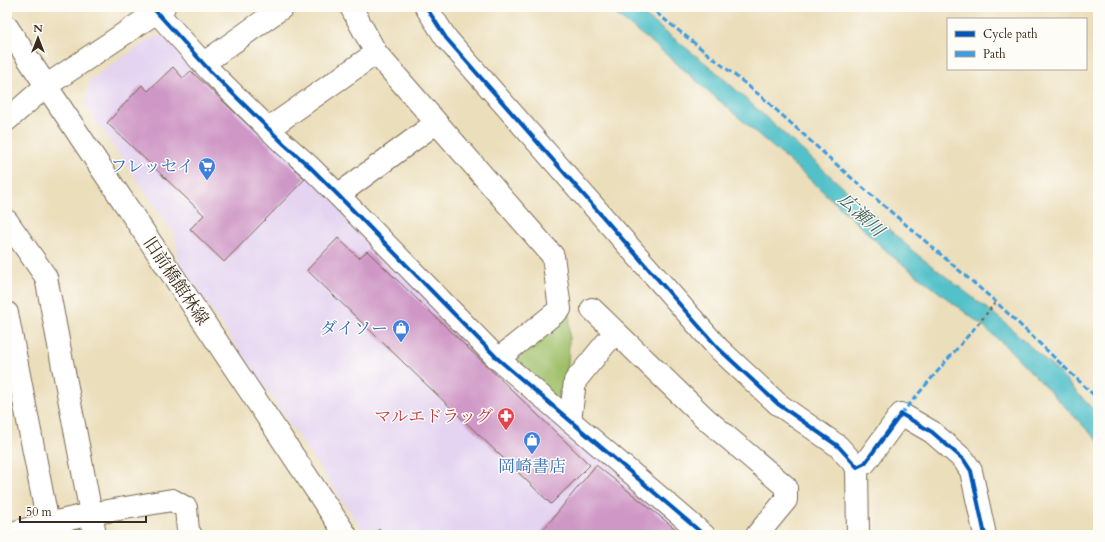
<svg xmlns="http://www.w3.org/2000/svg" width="1105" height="542" viewBox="0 0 1105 542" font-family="Cardo,'Noto Serif JP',serif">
<rect width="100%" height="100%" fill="#fdfcf7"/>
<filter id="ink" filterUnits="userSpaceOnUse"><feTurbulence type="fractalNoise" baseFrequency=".025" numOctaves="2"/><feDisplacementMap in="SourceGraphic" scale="8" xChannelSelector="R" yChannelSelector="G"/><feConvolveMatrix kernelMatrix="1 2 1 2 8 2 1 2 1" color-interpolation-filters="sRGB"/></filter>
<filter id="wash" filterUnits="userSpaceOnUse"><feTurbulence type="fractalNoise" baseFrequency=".012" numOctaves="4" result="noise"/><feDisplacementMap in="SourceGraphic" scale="16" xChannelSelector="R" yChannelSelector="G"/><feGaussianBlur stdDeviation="0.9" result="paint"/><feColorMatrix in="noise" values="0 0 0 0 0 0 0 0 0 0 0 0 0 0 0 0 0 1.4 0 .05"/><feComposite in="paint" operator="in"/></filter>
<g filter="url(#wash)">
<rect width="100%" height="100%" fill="#ebdebb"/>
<path fill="#e4d3f1" d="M 154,36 L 168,37 L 691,535 L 366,535 L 178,261 L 175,235 L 85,105 L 90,80 Z"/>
<g fill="#9fbf67" stroke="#6d7442">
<path d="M 570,311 L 567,400 L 560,402 L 514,364 L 514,355 Z"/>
<path d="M 82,526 L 88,535 L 38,535 Z"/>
</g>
<path fill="#53c1c9" stroke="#477674" d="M 606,7 L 634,7 L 714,70 L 914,252 L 1003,321 L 1058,372 L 1098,415 L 1098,441 L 1008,348 L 984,327 L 892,256 L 804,174 L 654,44 Z"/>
<g id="blocks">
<g fill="#cf97c6">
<path d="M 173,67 L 183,78 L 191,71 L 305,179 L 224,262 L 190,229 L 204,215 L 107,123 L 142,85 L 148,91 Z"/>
<path d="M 338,238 L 359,258 L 367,251 L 590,465 L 551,504 L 307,270 Z"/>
<path d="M 596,465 L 683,535 L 539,535 Z"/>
<path d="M 380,529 L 384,535 L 370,535 Z"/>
</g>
</g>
</g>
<g filter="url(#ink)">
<use href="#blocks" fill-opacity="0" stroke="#796955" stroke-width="1"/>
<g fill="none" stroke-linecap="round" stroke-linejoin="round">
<g stroke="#796955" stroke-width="24">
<g id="minor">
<path d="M 152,7 L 211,72 L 284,144 L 310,167 L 338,195 L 498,359 L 704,535"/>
<path d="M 351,7 L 376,53 L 553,256 L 560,309 L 498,359"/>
<path d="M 426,7 L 446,38 L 718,348 L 778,404 L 838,446 L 857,467 L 865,463 L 901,414 L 932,432 L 964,460 L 971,471 L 985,535"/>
<path d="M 7,27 L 346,535"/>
<path d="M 204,63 L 283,7"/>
<path d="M 7,120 L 46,86 L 164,7"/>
<path d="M 268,129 L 376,53"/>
<path d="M 338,195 L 436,123"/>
<path d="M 7,221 L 46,277 L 95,535"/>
<path d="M 592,309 L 706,419 L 786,487 L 786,500 L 757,535"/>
<path d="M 7,313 L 48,524"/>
<path d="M 570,421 L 575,381 L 615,332"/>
<path d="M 857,467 L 858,535"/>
<path d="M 7,534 L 90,514 L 172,500 L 186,508 L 188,531 L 191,535"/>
</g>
</g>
<path stroke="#796955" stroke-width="2.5" stroke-dasharray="3 3" stroke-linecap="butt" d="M 978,324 L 996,302"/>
<use href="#minor" stroke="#fff" stroke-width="22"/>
<g stroke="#3f9ce0" stroke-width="3" stroke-dasharray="6 3" stroke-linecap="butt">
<path d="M 649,7 L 762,97 L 847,174 L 996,302 L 1098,399"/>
<path d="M 901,414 L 978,324"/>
</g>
<g stroke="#fdfcf7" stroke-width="6">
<g id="cycleway">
<path d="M 152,7 L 211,72 L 284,144 L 310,167 L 338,195 L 498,359 L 704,535"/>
<path d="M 426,7 L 446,38 L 718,348 L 778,404 L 838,446 L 857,467 L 865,463 L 901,414 L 932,432 L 964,460 L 971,471 L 985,535"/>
</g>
</g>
<use href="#cycleway" stroke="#0057b8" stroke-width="4"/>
</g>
</g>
<defs>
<g id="supermarket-pin" transform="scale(0.9)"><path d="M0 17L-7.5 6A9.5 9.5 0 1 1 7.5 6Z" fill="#3f7fe0" stroke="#fdfcf7"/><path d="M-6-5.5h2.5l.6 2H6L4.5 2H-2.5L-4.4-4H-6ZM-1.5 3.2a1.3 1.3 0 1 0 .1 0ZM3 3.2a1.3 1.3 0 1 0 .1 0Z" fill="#fff"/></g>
<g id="shop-pin" transform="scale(0.9)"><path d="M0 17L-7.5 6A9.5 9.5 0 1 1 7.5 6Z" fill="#3f7fe0" stroke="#fdfcf7"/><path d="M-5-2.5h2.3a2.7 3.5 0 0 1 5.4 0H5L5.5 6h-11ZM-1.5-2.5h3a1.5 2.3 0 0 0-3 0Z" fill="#fff"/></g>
<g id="pharmacy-pin" transform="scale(0.9)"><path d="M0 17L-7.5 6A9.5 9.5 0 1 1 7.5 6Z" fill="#e0444e" stroke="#fdfcf7"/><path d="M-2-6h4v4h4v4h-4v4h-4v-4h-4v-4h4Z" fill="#fff"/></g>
</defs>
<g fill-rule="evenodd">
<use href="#supermarket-pin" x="207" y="166"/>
<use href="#shop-pin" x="401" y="328"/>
<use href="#pharmacy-pin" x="506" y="416"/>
<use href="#shop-pin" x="532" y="440"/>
</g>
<g text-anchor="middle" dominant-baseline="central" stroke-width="3" stroke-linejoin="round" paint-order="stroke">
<g font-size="17" fill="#366cbe" stroke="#fdfcf7" text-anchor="end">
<text x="194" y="166">フレッセイ</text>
<text x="388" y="328">ダイソー</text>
<text x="532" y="466" text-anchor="middle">岡崎書店</text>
</g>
<g font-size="17" fill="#3b2a1e" stroke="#fdfcf7">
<text transform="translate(176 281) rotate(56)">旧前橋館林線</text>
</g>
<g font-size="17" fill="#be3a42" stroke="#fdfcf7" text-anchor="end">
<text x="493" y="416">マルエドラッグ</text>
</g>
<g font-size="18" font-style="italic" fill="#435f5a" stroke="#fdfcf7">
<text transform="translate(861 215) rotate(43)">広瀬川</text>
</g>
</g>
<rect width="1105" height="542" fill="none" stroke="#fdfcf7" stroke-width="24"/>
<rect x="947" y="18" width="140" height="52" fill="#fdfcf7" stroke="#afa8a0"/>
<rect x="955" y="31" width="20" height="6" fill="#0057b8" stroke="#afa8a0"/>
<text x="983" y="38" font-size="12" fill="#3b2a1e">Cycle path</text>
<rect x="955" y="51" width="20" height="6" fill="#3f9ce0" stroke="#afa8a0"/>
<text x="983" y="58" font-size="12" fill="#3b2a1e">Path</text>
<g transform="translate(38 38)" stroke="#fdfcf7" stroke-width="3" paint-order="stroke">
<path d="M0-3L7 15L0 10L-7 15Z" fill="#3b2a1e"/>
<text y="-6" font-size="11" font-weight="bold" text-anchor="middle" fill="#3b2a1e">N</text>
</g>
<path d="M20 516v6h126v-6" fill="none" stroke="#3b2a1e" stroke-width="2"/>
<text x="26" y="516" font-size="12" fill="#3b2a1e" stroke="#fdfcf7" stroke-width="3" paint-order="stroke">50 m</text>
</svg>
